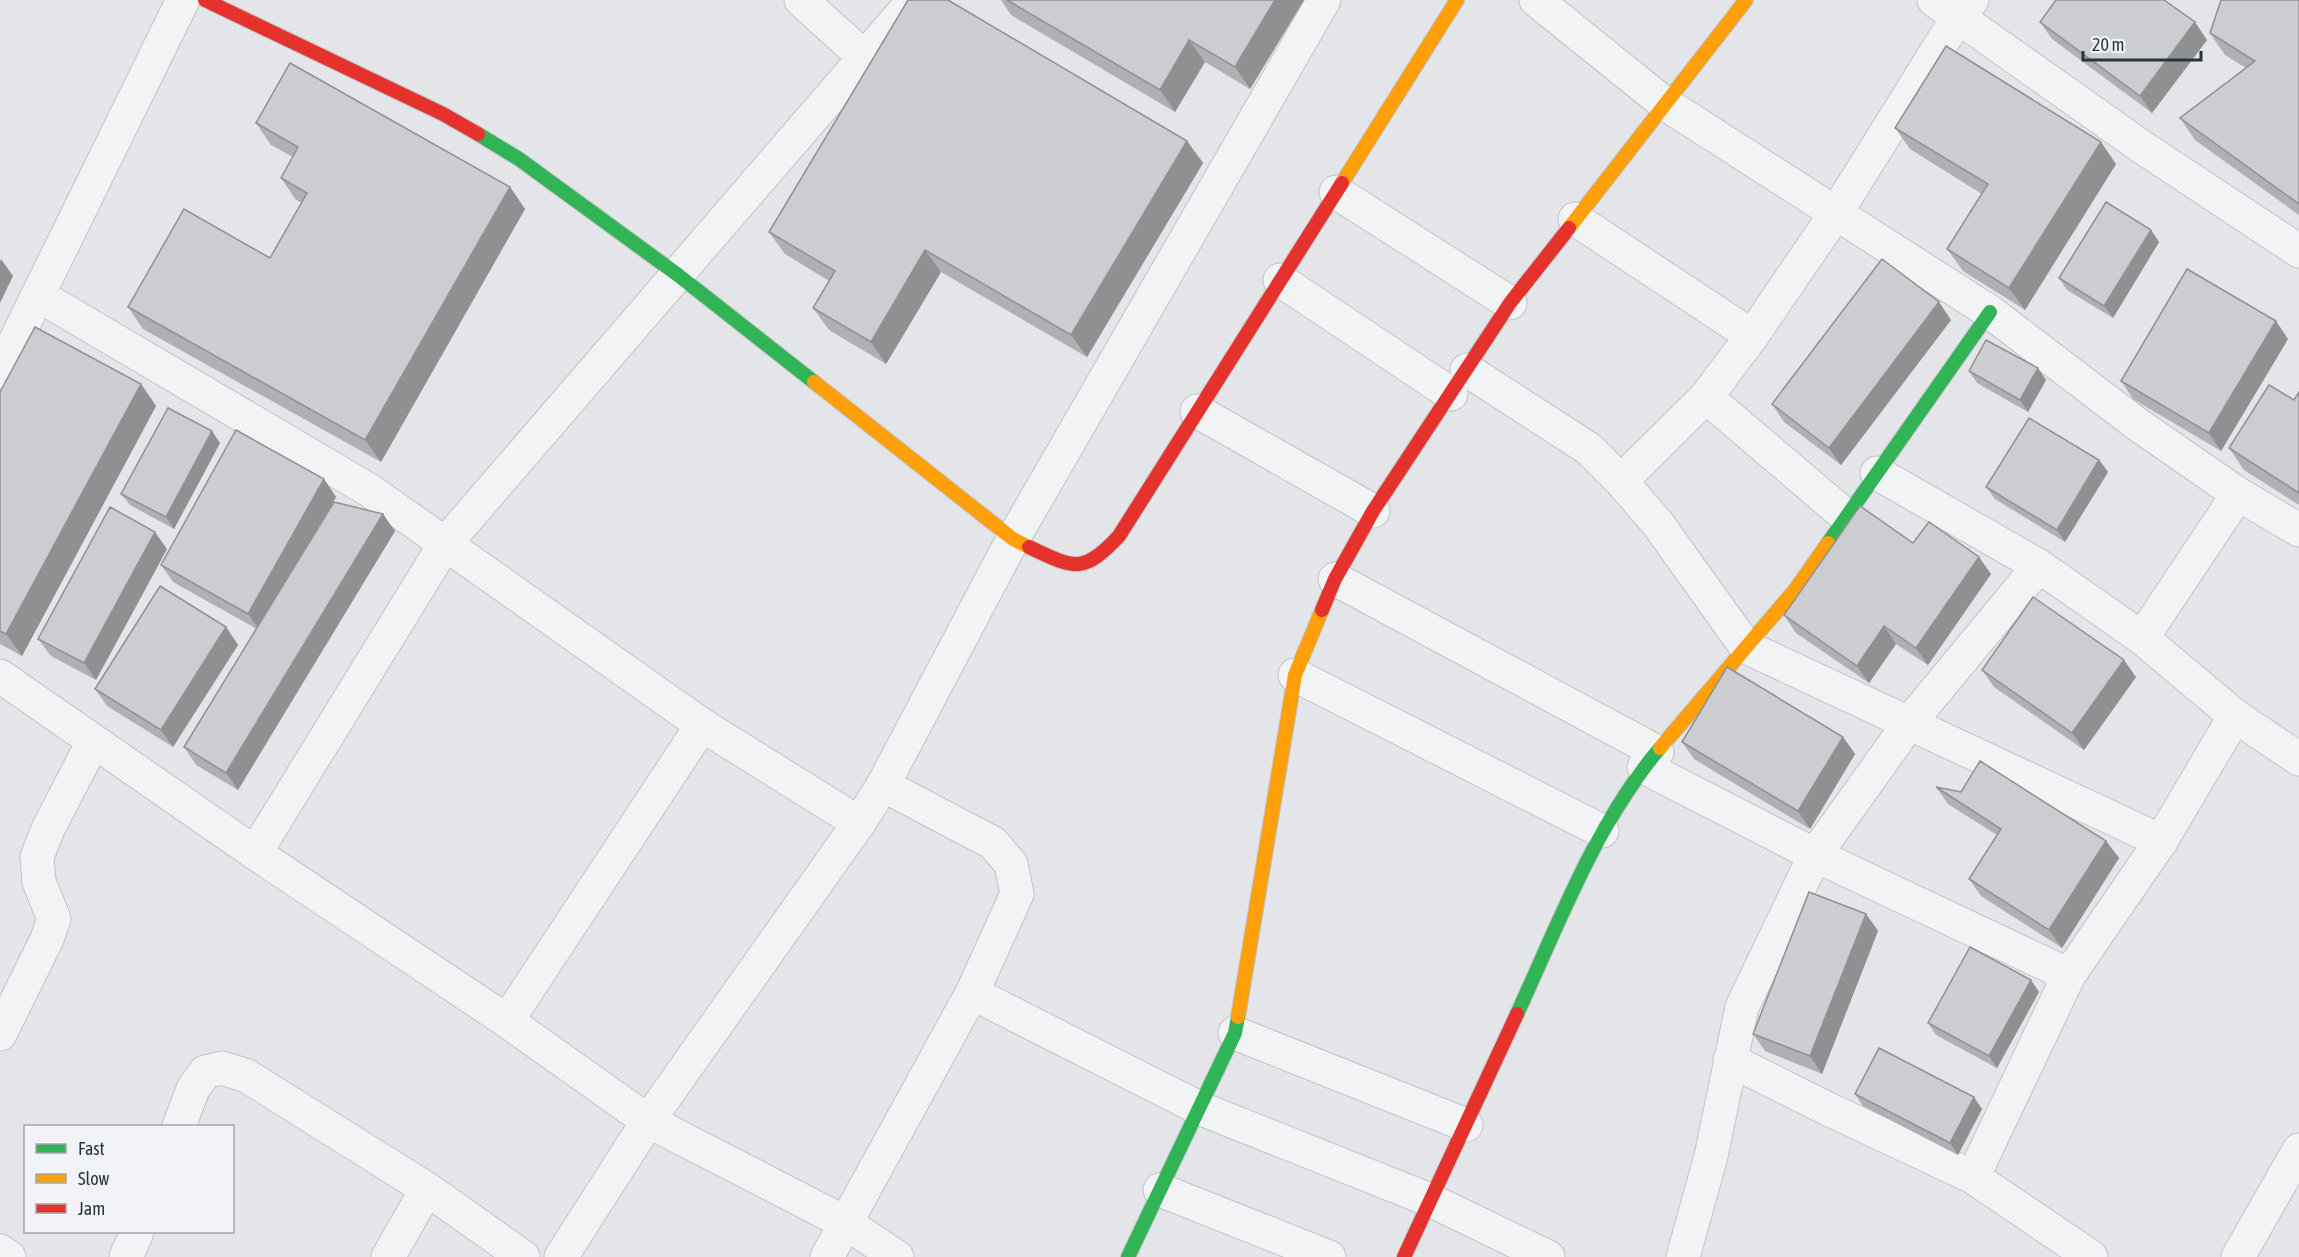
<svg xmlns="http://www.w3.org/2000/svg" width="2299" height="1257" viewBox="0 0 2299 1257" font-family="'Asap Condensed',sans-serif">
<rect width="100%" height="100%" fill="#e3e5e8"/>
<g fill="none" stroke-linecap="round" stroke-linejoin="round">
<g stroke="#c1c3c6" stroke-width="35">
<g id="street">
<path d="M 801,0 L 864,57"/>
<path d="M 1536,0 L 1664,103 L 1990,312 L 2137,424 L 2238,494 L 2299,530"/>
<path d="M 1934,0 L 2142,147 L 2299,251"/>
<path d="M 1336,192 L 1510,303"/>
<path d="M 1575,219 L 1752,336"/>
<path d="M 1280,280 L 1451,394"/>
<path d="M 38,295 L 369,490 L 702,725 L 859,823"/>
<path d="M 1467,370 L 1589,449 L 1621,481 L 1658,524 L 1746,647 L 2161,841"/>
<path d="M 0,372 L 183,0"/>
<path d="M 1706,397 L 1846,516"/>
<path d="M 1197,411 L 1373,511"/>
<path d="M 1877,473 L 2039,566 L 2142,638 L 2235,716 L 2299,759"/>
<path d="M 1621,481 L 1706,397 L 1752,336 L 1836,213 L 1958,17 L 1972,0"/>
<path d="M 1335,579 L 1657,752"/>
<path d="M 2142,638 L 2238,494"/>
<path d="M 1295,675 L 1602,831"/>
<path d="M 0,676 L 255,853 L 507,1021 L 648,1121 L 846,1223 L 897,1257"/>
<path d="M 1644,767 L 1815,855 L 2069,975"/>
<path d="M 255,853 L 445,544 L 914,0"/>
<path d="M 972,993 L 1199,1108 L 1430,1200 L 1548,1257"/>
<path d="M 507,1021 L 702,725"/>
<path d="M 1235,1033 L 1466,1125"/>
<path d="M 0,1034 L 47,939 L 54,919 L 39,882 L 37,857 L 48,829 L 93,742"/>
<path d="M 1730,1060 L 1828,1109 L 1973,1177"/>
<path d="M 179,1126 L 193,1089 L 205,1072 L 222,1068 L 247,1076 L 427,1189 L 523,1257"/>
<path d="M 1160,1190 L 1329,1257"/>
<path d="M 0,1251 L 9,1257"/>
<path d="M 126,1257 L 137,1232"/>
<path d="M 388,1257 L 427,1189"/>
<path d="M 561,1257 L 648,1121 L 859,823 L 883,785 L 1013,539 L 1324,0"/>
<path d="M 827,1257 L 972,993 L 1017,894 L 1011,864 L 993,843 L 883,785"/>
<path d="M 1683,1257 L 1711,1156 L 1742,1007 L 1815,855 L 1910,722 L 2039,566"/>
<path d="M 2091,1257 L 1973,1177 L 2069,975 L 2161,841 L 2235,716"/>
<path d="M 2238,1257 L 2299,1150"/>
</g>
</g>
<g stroke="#c1c3c6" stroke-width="16">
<g id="fast">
<path d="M 478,134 L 519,159 L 678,275 L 814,382"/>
<path d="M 1828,543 L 1990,312"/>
<path d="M 1517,1014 C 1559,923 1595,825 1660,748"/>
<path d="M 1128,1257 L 1235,1033 L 1238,1017"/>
</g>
</g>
<g stroke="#c1c3c6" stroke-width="16">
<g id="slow">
<path d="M 1342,183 L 1457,0"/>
<path d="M 1569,228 L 1746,0"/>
<path d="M 814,382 L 1013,539 L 1029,547"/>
<path d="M 1660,748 L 1795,590 L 1828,543"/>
<path d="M 1238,1017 L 1295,675 L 1322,610"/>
</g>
</g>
<g stroke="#c1c3c6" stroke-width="16">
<g id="jam">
<path d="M 205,0 L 443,114 L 478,134"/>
<path d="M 1029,547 C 1075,569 1083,574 1119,536 L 1342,183"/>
<path d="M 1322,610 L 1335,579 L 1373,511 L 1510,303 L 1569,228"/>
<path d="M 1404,1257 L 1517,1014"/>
</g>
</g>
<use href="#street" stroke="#f2f3f4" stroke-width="33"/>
<use href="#fast" stroke="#30b455" stroke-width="14"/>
<use href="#slow" stroke="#ff9f0a" stroke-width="14"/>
<use href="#jam" stroke="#e5322d" stroke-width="14"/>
</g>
<g fill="#afb0b3">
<path d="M 1001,0 L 1304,0 L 1250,89 L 1205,62 L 1175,112 L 1011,15 Z"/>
<path d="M 2299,0 L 2299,215 L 2195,140 L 2180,118 L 2246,68 L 2225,55 L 2210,33 Z"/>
<path d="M 2040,22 L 2207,40 L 2152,113 L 2052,39 Z"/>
<path d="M 256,123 L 510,187 L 525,209 L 381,462 L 143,329 L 128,307 L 270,258 L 302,203 L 296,200 L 281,178 L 293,157 L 271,145 Z"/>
<path d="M 1895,128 L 2116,164 L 2025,310 L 1963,271 L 1947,249 L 1982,194 L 1910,149 Z"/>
<path d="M 1187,141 L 1203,163 L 1087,357 L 941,272 L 886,364 L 829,330 L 813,308 L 829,281 L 785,254 L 769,232 Z"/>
<path d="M 2151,230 L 2159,242 L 2113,318 L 2067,290 L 2059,278 Z"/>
<path d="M 1951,320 L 1841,465 L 1784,422 L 1772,404 Z"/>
<path d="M 2288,339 L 2221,451 L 2133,399 L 2121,381 Z"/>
<path d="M 1969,371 L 2046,380 L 2028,412 L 1977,383 Z"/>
<path d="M 141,384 L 156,406 L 22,656 L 0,644 L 0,392 Z"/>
<path d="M 2299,392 L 2299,505 L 2244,470 L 2229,448 L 2294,400 Z"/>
<path d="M 220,443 L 174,529 L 130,505 L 121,494 Z"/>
<path d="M 2099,460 L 2108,472 L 2065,542 L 1995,499 L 1986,487 Z"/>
<path d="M 324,479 L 336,497 L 322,522 L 395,531 L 238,790 L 196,765 L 184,747 L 257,629 L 173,582 L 161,565 Z"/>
<path d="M 1913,543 L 1991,574 L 1928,665 L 1896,644 L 1869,683 L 1796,633 L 1784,615 Z"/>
<path d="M 167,549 L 96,680 L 51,656 L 38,639 Z"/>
<path d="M 226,627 L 238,645 L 173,747 L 107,706 L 95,689 Z"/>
<path d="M 1982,670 L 2136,677 L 2084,750 L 1994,687 Z"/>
<path d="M 1843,737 L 1855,754 L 1810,829 L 1694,759 L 1682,742 Z"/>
<path d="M 1936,787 L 2106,841 L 2119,858 L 2062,948 L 1981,896 L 1969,879 L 1997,835 L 1948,804 Z"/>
<path d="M 1866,914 L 1878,931 L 1822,1074 L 1765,1051 L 1753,1034 Z"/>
<path d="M 2039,992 L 1997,1068 L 1936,1035 L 1928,1023 Z"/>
<path d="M 1855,1094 L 1982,1109 L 1958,1155 L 1863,1106 Z"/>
</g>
<g fill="#8e9092">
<path d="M 1275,0 L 1304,0 L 1250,89 L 1235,67 Z"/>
<path d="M 2195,22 L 2207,40 L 2152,113 L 2140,96 Z"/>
<path d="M 1189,40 L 1205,62 L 1175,112 L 1160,90 Z"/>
<path d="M 1187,141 L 1203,163 L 1087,357 L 1071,335 Z"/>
<path d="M 2101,142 L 2116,164 L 2025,310 L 2009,288 Z"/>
<path d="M 510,187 L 525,209 L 381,462 L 365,440 Z"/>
<path d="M 2151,230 L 2159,242 L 2113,318 L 2104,306 Z"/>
<path d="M 925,250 L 941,272 L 886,364 L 871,342 Z"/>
<path d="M 1,259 L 13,276 L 0,303 L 0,262 Z"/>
<path d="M 1939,302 L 1951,320 L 1841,465 L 1829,448 Z"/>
<path d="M 2276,321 L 2288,339 L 2221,451 L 2209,433 Z"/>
<path d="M 2038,368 L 2046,380 L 2028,412 L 2020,400 Z"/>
<path d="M 141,384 L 156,406 L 22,656 L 6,634 Z"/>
<path d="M 212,431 L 220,443 L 174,529 L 166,517 Z"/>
<path d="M 2099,460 L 2108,472 L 2065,542 L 2057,530 Z"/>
<path d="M 324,479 L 336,497 L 260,631 L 248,614 Z"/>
<path d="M 383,514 L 395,531 L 238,790 L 226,773 Z"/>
<path d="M 155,532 L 167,549 L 96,680 L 84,663 Z"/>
<path d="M 1979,557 L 1991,574 L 1928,665 L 1916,648 Z"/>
<path d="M 1884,626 L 1896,644 L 1869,683 L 1857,666 Z"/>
<path d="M 226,627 L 238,645 L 173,747 L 161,730 Z"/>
<path d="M 2124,660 L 2136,677 L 2084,750 L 2072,733 Z"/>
<path d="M 1843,737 L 1855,754 L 1810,829 L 1798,811 Z"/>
<path d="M 2106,841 L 2119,858 L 2062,948 L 2049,930 Z"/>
<path d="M 1866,914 L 1878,931 L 1822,1074 L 1810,1056 Z"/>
<path d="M 2031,980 L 2039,992 L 1997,1068 L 1989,1056 Z"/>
<path d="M 1974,1097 L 1982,1109 L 1958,1155 L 1950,1143 Z"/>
</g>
<g fill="#cbcdd0" stroke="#8e9092" stroke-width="1.5">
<path d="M 908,0 L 948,0 L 1187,141 L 1071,335 L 925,250 L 871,342 L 813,308 L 835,271 L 769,232 Z"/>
<path d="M 1007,0 L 1275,0 L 1235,67 L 1189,40 L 1160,90 Z"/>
<path d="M 2056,0 L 2164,0 L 2195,22 L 2140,96 L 2040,22 Z"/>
<path d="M 2221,0 L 2299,0 L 2299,204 L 2180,118 L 2255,61 L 2210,33 Z"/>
<path d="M 1946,46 L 2101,142 L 2009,288 L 1947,249 L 1988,184 L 1895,128 Z"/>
<path d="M 290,63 L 510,187 L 365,440 L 128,307 L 184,209 L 270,258 L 307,193 L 281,178 L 298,147 L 256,123 Z"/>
<path d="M 2106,202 L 2151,230 L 2104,306 L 2059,278 Z"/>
<path d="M 1882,259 L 1939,302 L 1829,448 L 1772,404 Z"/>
<path d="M 2187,269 L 2276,321 L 2209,433 L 2121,381 Z"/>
<path d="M 35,327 L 141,384 L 6,634 L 0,631 L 0,392 Z"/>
<path d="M 1986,340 L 2038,368 L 2020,400 L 1969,371 Z"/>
<path d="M 2269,385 L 2294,400 L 2299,392 L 2299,493 L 2229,448 Z"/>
<path d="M 168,408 L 212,431 L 166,517 L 121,494 Z"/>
<path d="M 2029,418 L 2099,460 L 2057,530 L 1986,487 Z"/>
<path d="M 236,430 L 324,479 L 248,614 L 161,565 Z"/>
<path d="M 334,502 L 383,514 L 226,773 L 184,747 Z"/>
<path d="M 1860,506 L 1913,543 L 1929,522 L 1979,557 L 1916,648 L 1884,626 L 1857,666 L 1784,615 Z"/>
<path d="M 110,507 L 155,532 L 84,663 L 38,639 Z"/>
<path d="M 160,586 L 226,627 L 161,730 L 95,689 Z"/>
<path d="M 2033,597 L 2124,660 L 2072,733 L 1982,670 Z"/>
<path d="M 1727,667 L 1843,737 L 1798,811 L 1682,742 Z"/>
<path d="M 1980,761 L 2106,841 L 2049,930 L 1969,879 L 2001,829 L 1936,787 L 1961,792 Z"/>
<path d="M 1809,892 L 1866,914 L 1810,1056 L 1753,1034 Z"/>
<path d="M 1970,947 L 2031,980 L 1989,1056 L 1928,1023 Z"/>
<path d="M 1879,1048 L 1974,1097 L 1950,1143 L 1855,1094 Z"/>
</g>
<rect x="24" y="1125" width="210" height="108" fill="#f1f3f6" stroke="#a2a6ad" stroke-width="1.5"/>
<rect x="36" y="1144" width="30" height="9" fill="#30b455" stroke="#a2a6ad" stroke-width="1.5"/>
<text x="78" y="1155" font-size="18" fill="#2b333f">Fast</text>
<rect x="36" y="1174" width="30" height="9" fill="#ff9f0a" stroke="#a2a6ad" stroke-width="1.5"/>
<text x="78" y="1185" font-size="18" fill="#2b333f">Slow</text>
<rect x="36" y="1204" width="30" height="9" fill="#e5322d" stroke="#a2a6ad" stroke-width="1.5"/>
<text x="78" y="1215" font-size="18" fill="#2b333f">Jam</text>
<path d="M2083 51v9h118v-9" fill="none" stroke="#2b333f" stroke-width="3"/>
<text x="2092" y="51" font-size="18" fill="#2b333f" stroke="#f1f3f6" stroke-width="4.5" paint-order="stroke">20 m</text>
</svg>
